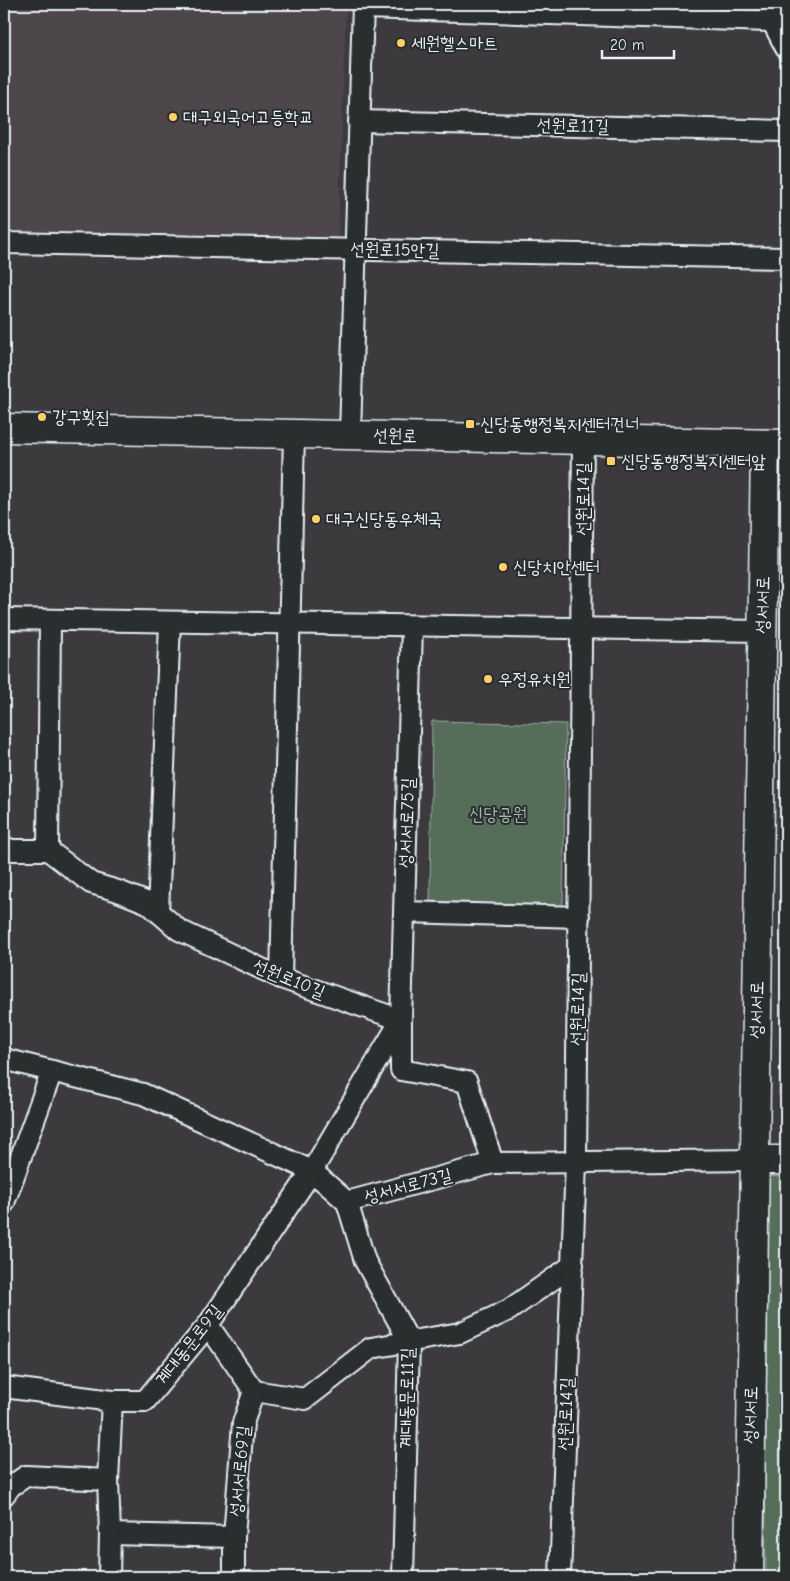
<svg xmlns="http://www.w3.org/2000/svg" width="790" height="1581" viewBox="0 0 790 1581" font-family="'Comic Neue','Poor Story',sans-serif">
<rect width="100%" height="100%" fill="#3d3a3d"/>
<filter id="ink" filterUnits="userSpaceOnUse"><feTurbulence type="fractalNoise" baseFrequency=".02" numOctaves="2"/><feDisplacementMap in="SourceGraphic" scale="10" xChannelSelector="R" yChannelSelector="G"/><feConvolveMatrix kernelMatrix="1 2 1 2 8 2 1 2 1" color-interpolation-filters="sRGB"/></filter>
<g filter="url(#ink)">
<path fill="#4d464c" d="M 4,4 L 346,4 L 338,243 L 4,230 Z"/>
<g fill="#566d5a" stroke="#9fafa9">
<path d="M 432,721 L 566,724 L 563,906 L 430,904 Z"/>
<path d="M 786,868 L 786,1102 L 779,1095 Z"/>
<path d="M 763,1176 L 786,1177 L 786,1577 L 766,1577 Z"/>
</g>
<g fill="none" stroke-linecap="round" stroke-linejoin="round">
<g stroke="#e8f1f8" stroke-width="24">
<g id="street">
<path d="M 773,4 L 772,21 L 786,48"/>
<path d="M 363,8 L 772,21"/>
<path d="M 359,121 L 786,131"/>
<path d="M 4,243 L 786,258"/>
<path d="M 350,435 L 363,4"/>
<path d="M 4,619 L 762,631"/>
<path d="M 4,847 L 12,850 L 48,850 L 91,883 L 118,891 L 148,903 L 179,930 L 281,978 L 401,1020 L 401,1070 L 467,1082 L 493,1163"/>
<path d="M 48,850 L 50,620"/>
<path d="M 158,912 L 170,622"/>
<path d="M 404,912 L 579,917"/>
<path d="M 281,978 L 294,434"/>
<path d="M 4,1059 L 143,1094 L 312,1171 L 347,1202 L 493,1163 L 755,1160"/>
<path d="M 347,1202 L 365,1261 L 409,1341 L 403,1577"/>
<path d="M 4,1203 L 52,1071"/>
<path d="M 208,1325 L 254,1391"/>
<path d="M 4,1387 L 112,1401 L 145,1401 L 208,1325 L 312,1171 L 401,1020 L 412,626"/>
<path d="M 254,1391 L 305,1399 L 371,1348 L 460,1333 L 509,1310 L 573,1265"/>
<path d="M 4,1495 L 11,1486 L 26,1476 L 108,1480"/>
<path d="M 110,1534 L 234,1537"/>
<path d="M 109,1577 L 110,1534 L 108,1480 L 112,1401"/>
<path d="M 234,1577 L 234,1537 L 243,1423 L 254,1391"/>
<path d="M 560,1577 L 576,1162 L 583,440"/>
</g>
</g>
<g stroke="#e8f1f8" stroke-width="31">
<g id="secondary">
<path d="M 4,428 L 786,444"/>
<path d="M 755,1160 L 786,1160"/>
<path d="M 749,1577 L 765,444"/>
</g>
</g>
<use href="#street" stroke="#2a2d2e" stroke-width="20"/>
<use href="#secondary" stroke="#2a2d2e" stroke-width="28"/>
</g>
</g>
<g fill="#ffd166" stroke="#2a2d2e" stroke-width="2">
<circle cx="401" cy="43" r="5"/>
<circle cx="173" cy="117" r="5"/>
<circle cx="42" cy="417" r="5"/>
<rect x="465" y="419" width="10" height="10" rx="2.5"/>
<rect x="606" y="456" width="10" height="10" rx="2.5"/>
<circle cx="316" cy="519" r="5"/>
<circle cx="503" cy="567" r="5"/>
<circle cx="488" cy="679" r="5"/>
</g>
<g text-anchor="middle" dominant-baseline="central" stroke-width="4" stroke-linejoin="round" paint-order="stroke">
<g font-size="18" fill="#e8f1f8" stroke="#2a2d2e" text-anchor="start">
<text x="411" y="43">세원헬스마트</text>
<text x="183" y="117">대구외국어고등학교</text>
<text x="52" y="417">강구횟집</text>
<text x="480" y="424">신당동행정복지센터건너</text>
<text x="621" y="461">신당동행정복지센터앞</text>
<text x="326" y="519">대구신당동우체국</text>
<text x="513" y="567">신당치안센터</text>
<text x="498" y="679">우정유치원</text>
</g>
<g font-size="18" fill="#e8f1f8" stroke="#2a2d2e">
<text transform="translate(573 126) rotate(1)">선원로11길</text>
<text transform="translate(395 250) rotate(1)">선원로15안길</text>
<text transform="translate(395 436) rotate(1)">선원로</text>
<text transform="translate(583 499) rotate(-90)">선원로14길</text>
<text transform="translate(763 605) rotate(-89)">성서서로</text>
<text transform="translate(407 823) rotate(-88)">성서서로75길</text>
<text transform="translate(289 979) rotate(22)">선원로10길</text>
<text transform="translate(578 1009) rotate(-89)">선원로14길</text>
<text transform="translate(757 1010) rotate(-89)">성서서로</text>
<text transform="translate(408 1186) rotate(-15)">성서서로73길</text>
<text transform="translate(189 1345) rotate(-52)">계대동문로9길</text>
<text transform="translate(407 1398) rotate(-89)">계대동문로11길</text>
<text transform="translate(566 1414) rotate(-88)">선원로14길</text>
<text transform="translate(751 1415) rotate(-89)">성서서로</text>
<text transform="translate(240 1471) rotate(-85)">성서서로69길</text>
</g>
<g font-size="18" fill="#a6b6b1" stroke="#2a2d2e">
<text x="498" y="814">신당공원</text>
</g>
</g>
<rect width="790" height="1581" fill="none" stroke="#2a2d2e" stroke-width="20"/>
<rect x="10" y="10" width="770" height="1561" fill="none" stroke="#e8f1f8" stroke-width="2" filter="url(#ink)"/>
<path d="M602 50v8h72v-8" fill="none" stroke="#e8f1f8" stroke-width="2.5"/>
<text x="610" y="50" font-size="15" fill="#e8f1f8" stroke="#2a2d2e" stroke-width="4" paint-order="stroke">20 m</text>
</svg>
